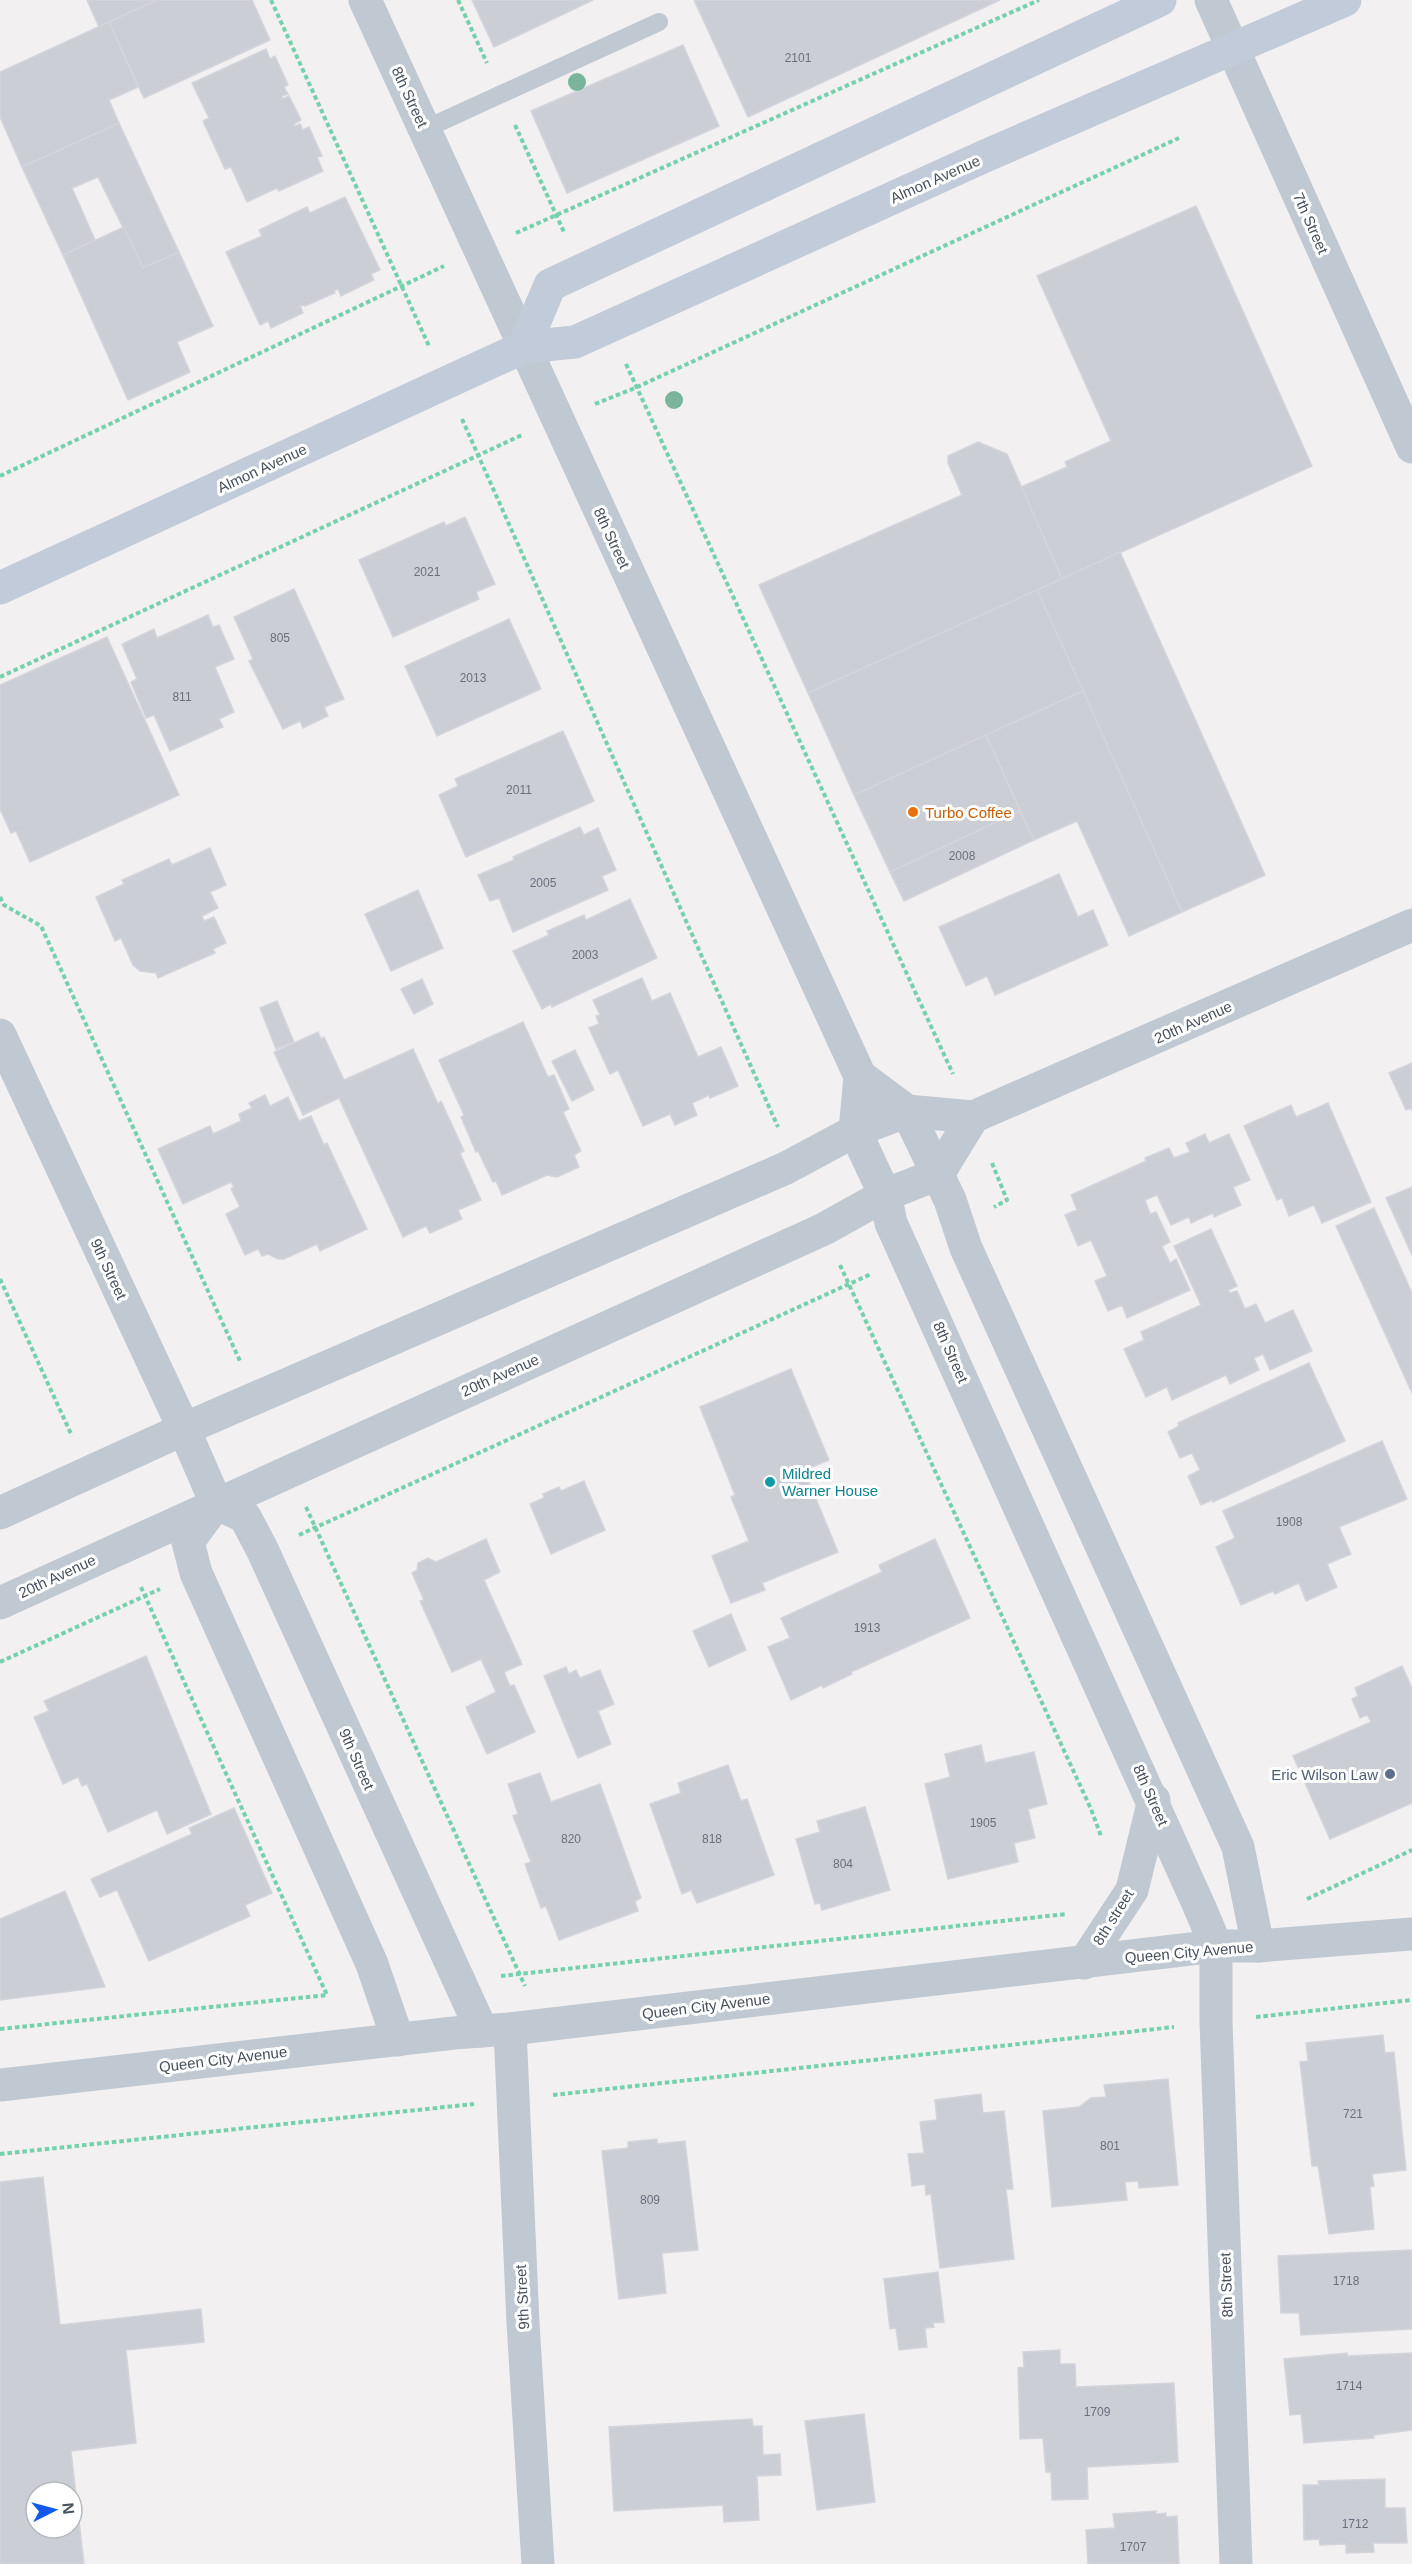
<svg xmlns="http://www.w3.org/2000/svg" width="1412" height="2564" viewBox="0 0 1412 2564" font-family="Helvetica,sans-serif">
<rect width="100%" height="100%" fill="#f2f0f0"/>
<g fill="#ccced5" stroke="#d4d5dc" stroke-width="1.5" fill-rule="evenodd">
<path d="M 87,0 L 157,0 L 99,27 Z"/>
<path d="M 157,0 L 252,0 L 270,40 L 144,98 L 109,22 Z"/>
<path d="M 472,0 L 593,0 L 494,47 Z"/>
<path d="M 694,0 L 1000,0 L 748,117 Z"/>
<path d="M 109,22 L 138,87 L 109,100 L 119,123 L 22,167 L 0,117 L 0,72 Z"/>
<path d="M 683,45 L 719,126 L 567,193 L 531,111 Z"/>
<path d="M 266,49 L 270,59 L 275,56 L 288,85 L 284,87 L 288,94 L 282,96 L 282,99 L 289,96 L 301,120 L 294,124 L 295,126 L 300,124 L 303,130 L 309,127 L 322,156 L 317,157 L 323,171 L 279,191 L 277,188 L 247,202 L 231,167 L 225,169 L 203,121 L 209,118 L 192,83 Z"/>
<path d="M 119,123 L 179,252 L 143,268 L 98,177 L 72,188 L 95,240 L 63,255 L 22,167 Z"/>
<path d="M 345,197 L 380,270 L 371,274 L 374,280 L 341,296 L 338,289 L 334,291 L 335,293 L 305,306 L 304,305 L 300,306 L 303,313 L 271,328 L 268,321 L 260,325 L 226,252 L 262,236 L 259,230 L 307,207 L 310,213 Z"/>
<path d="M 1196,206 L 1312,466 L 1062,579 L 1021,487 L 1067,467 L 1065,462 L 1111,441 L 1037,276 Z"/>
<path d="M 124,227 L 143,268 L 179,252 L 213,326 L 177,342 L 190,372 L 128,400 L 63,255 Z"/>
<path d="M 978,442 L 1007,454 L 1062,579 L 808,693 L 759,585 L 962,495 L 948,463 L 948,456 Z"/>
<path d="M 465,517 L 495,584 L 476,592 L 479,599 L 393,637 L 359,560 L 444,522 L 446,526 Z"/>
<path d="M 1120,552 L 1265,875 L 1182,912 L 1037,590 Z"/>
<path d="M 294,589 L 344,699 L 324,707 L 328,716 L 303,728 L 300,721 L 283,729 L 249,661 L 253,659 L 234,617 Z"/>
<path d="M 1037,590 L 1083,691 L 854,795 L 808,693 Z"/>
<path d="M 208,615 L 213,627 L 219,625 L 234,659 L 215,667 L 234,712 L 219,719 L 223,727 L 170,751 L 154,715 L 146,718 L 131,682 L 137,679 L 122,644 L 154,629 L 157,638 Z"/>
<path d="M 509,619 L 541,689 L 437,736 L 405,666 Z"/>
<path d="M 107,637 L 179,795 L 30,862 L 16,831 L 11,833 L 0,809 L 0,685 Z"/>
<path d="M 1083,691 L 1182,912 L 1129,936 L 1077,821 L 1034,840 L 986,735 Z"/>
<path d="M 563,731 L 594,801 L 466,857 L 439,795 L 458,786 L 455,779 Z"/>
<path d="M 986,735 L 1020,811 L 890,872 L 854,795 Z"/>
<path d="M 1020,811 L 1034,840 L 904,901 L 890,872 Z"/>
<path d="M 580,827 L 584,835 L 598,828 L 616,870 L 602,876 L 608,890 L 513,932 L 499,898 L 490,901 L 478,875 L 514,860 L 513,857 Z"/>
<path d="M 210,848 L 226,885 L 210,892 L 218,908 L 202,916 L 204,921 L 214,917 L 226,943 L 213,949 L 215,953 L 158,978 L 156,973 L 140,971 L 133,965 L 121,938 L 115,941 L 96,897 L 124,884 L 122,880 L 169,859 L 172,865 Z"/>
<path d="M 1059,874 L 1078,917 L 1093,910 L 1108,945 L 995,995 L 987,976 L 966,986 L 939,927 Z"/>
<path d="M 418,890 L 443,948 L 391,971 L 365,914 Z"/>
<path d="M 630,899 L 657,958 L 552,1007 L 551,1004 L 542,1009 L 513,951 L 549,935 L 547,931 L 584,915 L 586,920 Z"/>
<path d="M 642,978 L 652,1001 L 670,993 L 698,1057 L 721,1047 L 738,1086 L 710,1098 L 709,1095 L 692,1103 L 697,1115 L 675,1125 L 670,1114 L 643,1126 L 618,1070 L 610,1074 L 589,1028 L 599,1024 L 596,1016 L 600,1015 L 593,1000 Z"/>
<path d="M 422,979 L 433,1004 L 414,1014 L 401,989 Z"/>
<path d="M 277,1001 L 294,1042 L 276,1049 L 260,1008 Z"/>
<path d="M 523,1022 L 548,1077 L 554,1075 L 569,1109 L 563,1112 L 581,1151 L 574,1155 L 579,1167 L 557,1177 L 547,1175 L 502,1195 L 496,1181 L 493,1182 L 478,1151 L 476,1152 L 461,1117 L 464,1115 L 439,1060 Z"/>
<path d="M 318,1032 L 321,1039 L 324,1037 L 344,1080 L 413,1049 L 438,1104 L 441,1101 L 464,1151 L 460,1153 L 481,1200 L 458,1210 L 462,1219 L 430,1233 L 426,1226 L 403,1237 L 339,1098 L 303,1115 L 274,1052 Z"/>
<path d="M 575,1050 L 594,1090 L 572,1101 L 552,1061 Z"/>
<path d="M 1412,1063 L 1412,1111 L 1411,1108 L 1406,1110 L 1389,1073 Z"/>
<path d="M 265,1095 L 270,1106 L 288,1097 L 299,1121 L 311,1116 L 324,1145 L 327,1143 L 367,1229 L 320,1251 L 317,1244 L 284,1259 L 278,1259 L 268,1254 L 262,1256 L 258,1249 L 245,1255 L 226,1214 L 240,1207 L 231,1189 L 234,1187 L 231,1182 L 183,1204 L 158,1149 L 210,1126 L 213,1134 L 241,1121 L 239,1114 L 252,1108 L 249,1103 Z"/>
<path d="M 1328,1103 L 1371,1202 L 1322,1223 L 1314,1205 L 1289,1216 L 1282,1198 L 1277,1200 L 1244,1126 L 1291,1105 L 1296,1117 Z"/>
<path d="M 1205,1134 L 1209,1143 L 1229,1134 L 1250,1180 L 1233,1187 L 1241,1205 L 1214,1217 L 1213,1213 L 1191,1223 L 1189,1217 L 1171,1225 L 1157,1195 L 1145,1200 L 1150,1214 L 1156,1212 L 1170,1242 L 1162,1246 L 1170,1263 L 1176,1259 L 1190,1290 L 1127,1318 L 1122,1305 L 1108,1311 L 1095,1281 L 1107,1276 L 1091,1240 L 1078,1246 L 1065,1215 L 1077,1210 L 1071,1195 L 1146,1161 L 1145,1158 L 1169,1148 L 1174,1158 L 1190,1152 L 1186,1143 Z"/>
<path d="M 1412,1187 L 1412,1255 L 1386,1198 Z"/>
<path d="M 1374,1208 L 1412,1293 L 1412,1393 L 1336,1226 Z"/>
<path d="M 1211,1229 L 1237,1286 L 1228,1290 L 1230,1293 L 1237,1291 L 1245,1309 L 1256,1304 L 1265,1323 L 1293,1310 L 1312,1351 L 1270,1370 L 1263,1354 L 1254,1358 L 1259,1370 L 1230,1384 L 1226,1375 L 1172,1400 L 1167,1387 L 1146,1397 L 1124,1349 L 1144,1340 L 1141,1332 L 1201,1305 L 1174,1246 Z"/>
<path d="M 1309,1363 L 1345,1441 L 1213,1502 L 1212,1500 L 1201,1505 L 1188,1476 L 1200,1470 L 1192,1453 L 1180,1458 L 1168,1432 L 1179,1426 L 1178,1423 Z"/>
<path d="M 791,1369 L 829,1460 L 804,1470 L 838,1552 L 762,1583 L 765,1590 L 731,1603 L 712,1556 L 749,1541 L 731,1497 L 735,1495 L 700,1407 Z"/>
<path d="M 1382,1441 L 1407,1499 L 1339,1527 L 1351,1554 L 1327,1564 L 1337,1587 L 1306,1601 L 1299,1583 L 1275,1594 L 1273,1591 L 1241,1605 L 1216,1547 L 1235,1538 L 1223,1511 Z"/>
<path d="M 584,1481 L 605,1530 L 551,1554 L 530,1504 L 544,1498 L 543,1494 L 559,1487 L 561,1491 Z"/>
<path d="M 486,1539 L 500,1572 L 484,1580 L 522,1664 L 504,1672 L 510,1686 L 514,1685 L 535,1732 L 487,1754 L 466,1707 L 496,1692 L 481,1659 L 452,1672 L 420,1601 L 424,1600 L 412,1573 L 417,1570 L 418,1563 L 428,1558 L 436,1562 Z"/>
<path d="M 935,1539 L 970,1618 L 851,1672 L 852,1674 L 823,1688 L 822,1685 L 791,1700 L 768,1647 L 790,1638 L 781,1618 L 882,1572 L 879,1565 Z"/>
<path d="M 731,1614 L 746,1650 L 709,1667 L 693,1631 Z"/>
<path d="M 146,1656 L 211,1814 L 167,1834 L 157,1810 L 108,1832 L 87,1784 L 82,1786 L 78,1777 L 63,1784 L 34,1717 L 49,1711 L 44,1701 Z"/>
<path d="M 1402,1666 L 1412,1688 L 1412,1803 L 1330,1839 L 1293,1756 L 1371,1722 L 1367,1715 L 1360,1718 L 1352,1699 L 1358,1696 L 1355,1688 Z"/>
<path d="M 566,1667 L 569,1674 L 576,1670 L 580,1678 L 600,1670 L 614,1704 L 598,1711 L 611,1744 L 578,1758 L 544,1676 Z"/>
<path d="M 981,1745 L 985,1763 L 1034,1752 L 1047,1804 L 1028,1809 L 1035,1838 L 1014,1843 L 1018,1862 L 948,1879 L 925,1784 L 950,1777 L 945,1754 Z"/>
<path d="M 728,1765 L 741,1801 L 747,1799 L 774,1875 L 697,1903 L 691,1890 L 682,1894 L 650,1804 L 681,1793 L 678,1783 Z"/>
<path d="M 540,1773 L 551,1802 L 600,1784 L 641,1898 L 635,1901 L 638,1911 L 559,1940 L 546,1906 L 541,1908 L 525,1864 L 531,1862 L 513,1816 L 518,1814 L 508,1784 Z"/>
<path d="M 865,1807 L 890,1890 L 822,1910 L 820,1903 L 815,1904 L 796,1839 L 820,1832 L 817,1821 Z"/>
<path d="M 234,1808 L 272,1893 L 245,1905 L 250,1916 L 149,1961 L 117,1890 L 100,1897 L 91,1879 L 192,1834 L 189,1828 Z"/>
<path d="M 65,1891 L 105,1987 L 0,2000 L 0,1919 Z"/>
<path d="M 1383,2035 L 1385,2053 L 1394,2052 L 1406,2170 L 1372,2174 L 1374,2186 L 1370,2187 L 1374,2229 L 1329,2234 L 1318,2166 L 1312,2166 L 1300,2062 L 1308,2061 L 1306,2043 Z"/>
<path d="M 1168,2079 L 1178,2185 L 1139,2188 L 1138,2181 L 1125,2182 L 1127,2200 L 1052,2207 L 1043,2111 L 1079,2107 L 1091,2098 L 1106,2097 L 1104,2085 Z"/>
<path d="M 981,2094 L 983,2113 L 1004,2111 L 1013,2189 L 1006,2189 L 1014,2259 L 940,2268 L 931,2194 L 926,2195 L 925,2184 L 912,2186 L 908,2154 L 924,2153 L 920,2122 L 937,2120 L 935,2100 Z"/>
<path d="M 657,2139 L 657,2144 L 685,2141 L 698,2250 L 662,2253 L 666,2293 L 619,2299 L 602,2151 L 628,2148 L 628,2142 Z"/>
<path d="M 43,2177 L 60,2325 L 201,2309 L 204,2342 L 126,2350 L 136,2443 L 71,2451 L 84,2564 L 0,2564 L 0,2182 ZM 36,2492 L 72,2492 L 72,2528 L 36,2528 Z"/>
<path d="M 1412,2250 L 1412,2329 L 1301,2335 L 1299,2313 L 1281,2313 L 1278,2256 Z"/>
<path d="M 938,2272 L 944,2322 L 933,2323 L 934,2327 L 925,2328 L 927,2347 L 899,2350 L 896,2328 L 890,2329 L 884,2279 Z"/>
<path d="M 1060,2350 L 1060,2364 L 1075,2364 L 1076,2387 L 1174,2383 L 1178,2462 L 1087,2467 L 1088,2499 L 1052,2500 L 1051,2472 L 1046,2472 L 1043,2438 L 1020,2439 L 1018,2368 L 1024,2367 L 1023,2352 Z"/>
<path d="M 1347,2353 L 1347,2356 L 1412,2353 L 1412,2430 L 1374,2435 L 1374,2438 L 1304,2443 L 1301,2414 L 1290,2415 L 1284,2359 Z"/>
<path d="M 864,2414 L 875,2502 L 817,2510 L 805,2421 Z"/>
<path d="M 752,2419 L 753,2426 L 762,2426 L 763,2455 L 780,2454 L 781,2475 L 757,2476 L 759,2520 L 724,2522 L 723,2505 L 614,2511 L 609,2427 Z"/>
<path d="M 1385,2479 L 1385,2508 L 1405,2508 L 1407,2543 L 1373,2543 L 1374,2552 L 1346,2553 L 1346,2544 L 1320,2545 L 1319,2539 L 1304,2540 L 1303,2485 L 1319,2485 L 1318,2481 Z"/>
<path d="M 1156,2511 L 1156,2514 L 1166,2513 L 1166,2517 L 1177,2516 L 1179,2564 L 1088,2564 L 1086,2530 L 1115,2528 L 1113,2514 Z"/>
</g>
<g fill="none" stroke-linecap="round" stroke-linejoin="round">
<g stroke="#74d1ac" stroke-width="4" stroke-dasharray="4.5 3" stroke-linecap="butt">
<path d="M 271,0 L 429,346"/>
<path d="M 458,0 L 487,63"/>
<path d="M 515,125 L 564,232"/>
<path d="M 516,233 L 1039,0"/>
<path d="M 626,364 L 953,1074"/>
<path d="M 595,404 L 635,388 L 1179,138"/>
<path d="M 462,419 L 778,1127"/>
<path d="M 0,476 L 444,266"/>
<path d="M 0,677 L 522,435"/>
<path d="M 0,897 L 4,905 L 41,926 L 240,1361"/>
<path d="M 992,1163 L 1007,1200 L 994,1207"/>
<path d="M 840,1265 L 1091,1809 L 1101,1836"/>
<path d="M 0,1279 L 72,1436"/>
<path d="M 306,1507 L 525,1986"/>
<path d="M 299,1535 L 871,1274"/>
<path d="M 0,1662 L 160,1589"/>
<path d="M 1307,1899 L 1412,1850"/>
<path d="M 501,1976 L 1066,1914"/>
<path d="M 1256,2017 L 1412,2000"/>
<path d="M 0,2029 L 327,1995 L 140,1585"/>
<path d="M 553,2095 L 1174,2027"/>
<path d="M 0,2154 L 474,2104"/>
</g>
<path stroke="#c0c9d2" stroke-width="18" d="M 425,129 L 659,22"/>
<g stroke="#c0c9d2" stroke-width="33">
<path d="M 365,0 L 860,1076 L 907,1111 L 950,1200 L 966,1248 L 1238,1847 L 1258,1946"/>
<path d="M 1211,0 L 1412,447"/>
<path d="M 0,1035 L 184,1429 L 216,1503 L 245,1517 L 262,1549 L 482,2031"/>
<path d="M 860,1076 L 855,1131 L 885,1195 L 891,1223 L 1200,1908 L 1216,1946 L 1216,2022 L 1236,2564"/>
<path d="M 215,1505 L 188,1542 L 196,1573 L 372,1964 L 398,2040"/>
<path d="M 0,1513 L 184,1429 L 786,1168 L 855,1131 L 907,1111 L 973,1117 L 1412,925"/>
<path d="M 0,1603 L 824,1229 L 885,1195 L 938,1174 L 973,1117"/>
<path d="M 1084,1963 L 1132,1890 L 1154,1800"/>
<path d="M 510,2029 L 523,2323 L 538,2564"/>
<path d="M 0,2085 L 454,2033 L 510,2029 L 1216,1946 L 1258,1946 L 1412,1934"/>
</g>
<g stroke="#c2cbd9" stroke-width="33">
<path d="M 524,347 L 550,285 L 1160,0"/>
<path d="M 0,588 L 524,347 L 575,342 L 985,156 L 1345,0"/>
</g>
</g>
<g fill="#78b59c">
<circle cx="577" cy="82" r="9"/>
<circle cx="674" cy="400" r="9"/>
</g>
<circle fill="#e8710a" stroke="#fff" stroke-width="2" cx="913" cy="812" r="6"/>
<circle fill="#0f9aa8" stroke="#fff" stroke-width="2" cx="770" cy="1482" r="6"/>
<circle fill="#5c6f8a" stroke="#fff" stroke-width="2" cx="1390" cy="1774" r="6"/>
<g text-anchor="middle" dominant-baseline="central" stroke-width="6" stroke-linejoin="round" paint-order="stroke">
<g font-size="12" fill="#68707c">
<text x="798" y="58">2101</text>
<text x="427" y="572">2021</text>
<text x="280" y="638">805</text>
<text x="473" y="678">2013</text>
<text x="182" y="697">811</text>
<text x="519" y="790">2011</text>
<text x="962" y="856">2008</text>
<text x="543" y="883">2005</text>
<text x="585" y="955">2003</text>
<text x="1289" y="1522">1908</text>
<text x="867" y="1628">1913</text>
<text x="983" y="1823">1905</text>
<text x="571" y="1839">820</text>
<text x="712" y="1839">818</text>
<text x="843" y="1864">804</text>
<text x="1353" y="2114">721</text>
<text x="1110" y="2146">801</text>
<text x="650" y="2200">809</text>
<text x="1346" y="2281">1718</text>
<text x="1349" y="2386">1714</text>
<text x="1097" y="2412">1709</text>
<text x="1355" y="2524">1712</text>
<text x="1133" y="2547">1707</text>
</g>
<g font-size="15" fill="#47515e" stroke="#fff">
<text transform="translate(410 97) rotate(65)">8th Street</text>
<text transform="translate(935 179) rotate(-24)">Almon Avenue</text>
<text transform="translate(1311 223) rotate(66)">7th Street</text>
<text transform="translate(262 468) rotate(-25)">Almon Avenue</text>
<text transform="translate(612 538) rotate(65)">8th Street</text>
<text transform="translate(1193 1022) rotate(-24)">20th Avenue</text>
<text transform="translate(109 1269) rotate(65)">9th Street</text>
<text transform="translate(951 1352) rotate(66)">8th Street</text>
<text transform="translate(500 1375) rotate(-24)">20th Avenue</text>
<text transform="translate(57 1576) rotate(-25)">20th Avenue</text>
<text transform="translate(357 1759) rotate(66)">9th Street</text>
<text transform="translate(1151 1795) rotate(66)">8th Street</text>
<text transform="translate(1113 1917) rotate(-58)">8th street</text>
<text transform="translate(1189 1952) rotate(-5)">Queen City Avenue</text>
<text transform="translate(706 2006) rotate(-7)">Queen City Avenue</text>
<text transform="translate(223 2059) rotate(-7)">Queen City Avenue</text>
<text transform="translate(1226 2285) rotate(-92)">8th Street</text>
<text transform="translate(522 2297) rotate(-93)">9th Street</text>
</g>
<g font-size="15" fill="#c56008" stroke="#fff" text-anchor="start">
<text x="925" y="812">Turbo Coffee</text>
</g>
<g font-size="15" fill="#0d838f" stroke="#fff" text-anchor="start">
<text x="782" y="1473">Mildred<tspan x="782" dy="17">Warner House</tspan></text>
</g>
<g font-size="15" fill="#4e5e75" stroke="#fff" text-anchor="end">
<text x="1378" y="1774">Eric Wilson Law</text>
</g>
</g>
<g transform="translate(54 2510) rotate(84)"><circle r="28" fill="#ffffff" stroke="#b5b9bf" stroke-width="1.5"/>
<path d="M0-4.5L10 22L0 15L-10 22Z" fill="#125bea"/>
<text y="-9" font-size="16" font-weight="bold" text-anchor="middle" fill="#47515e">N</text>
</g>
</svg>
